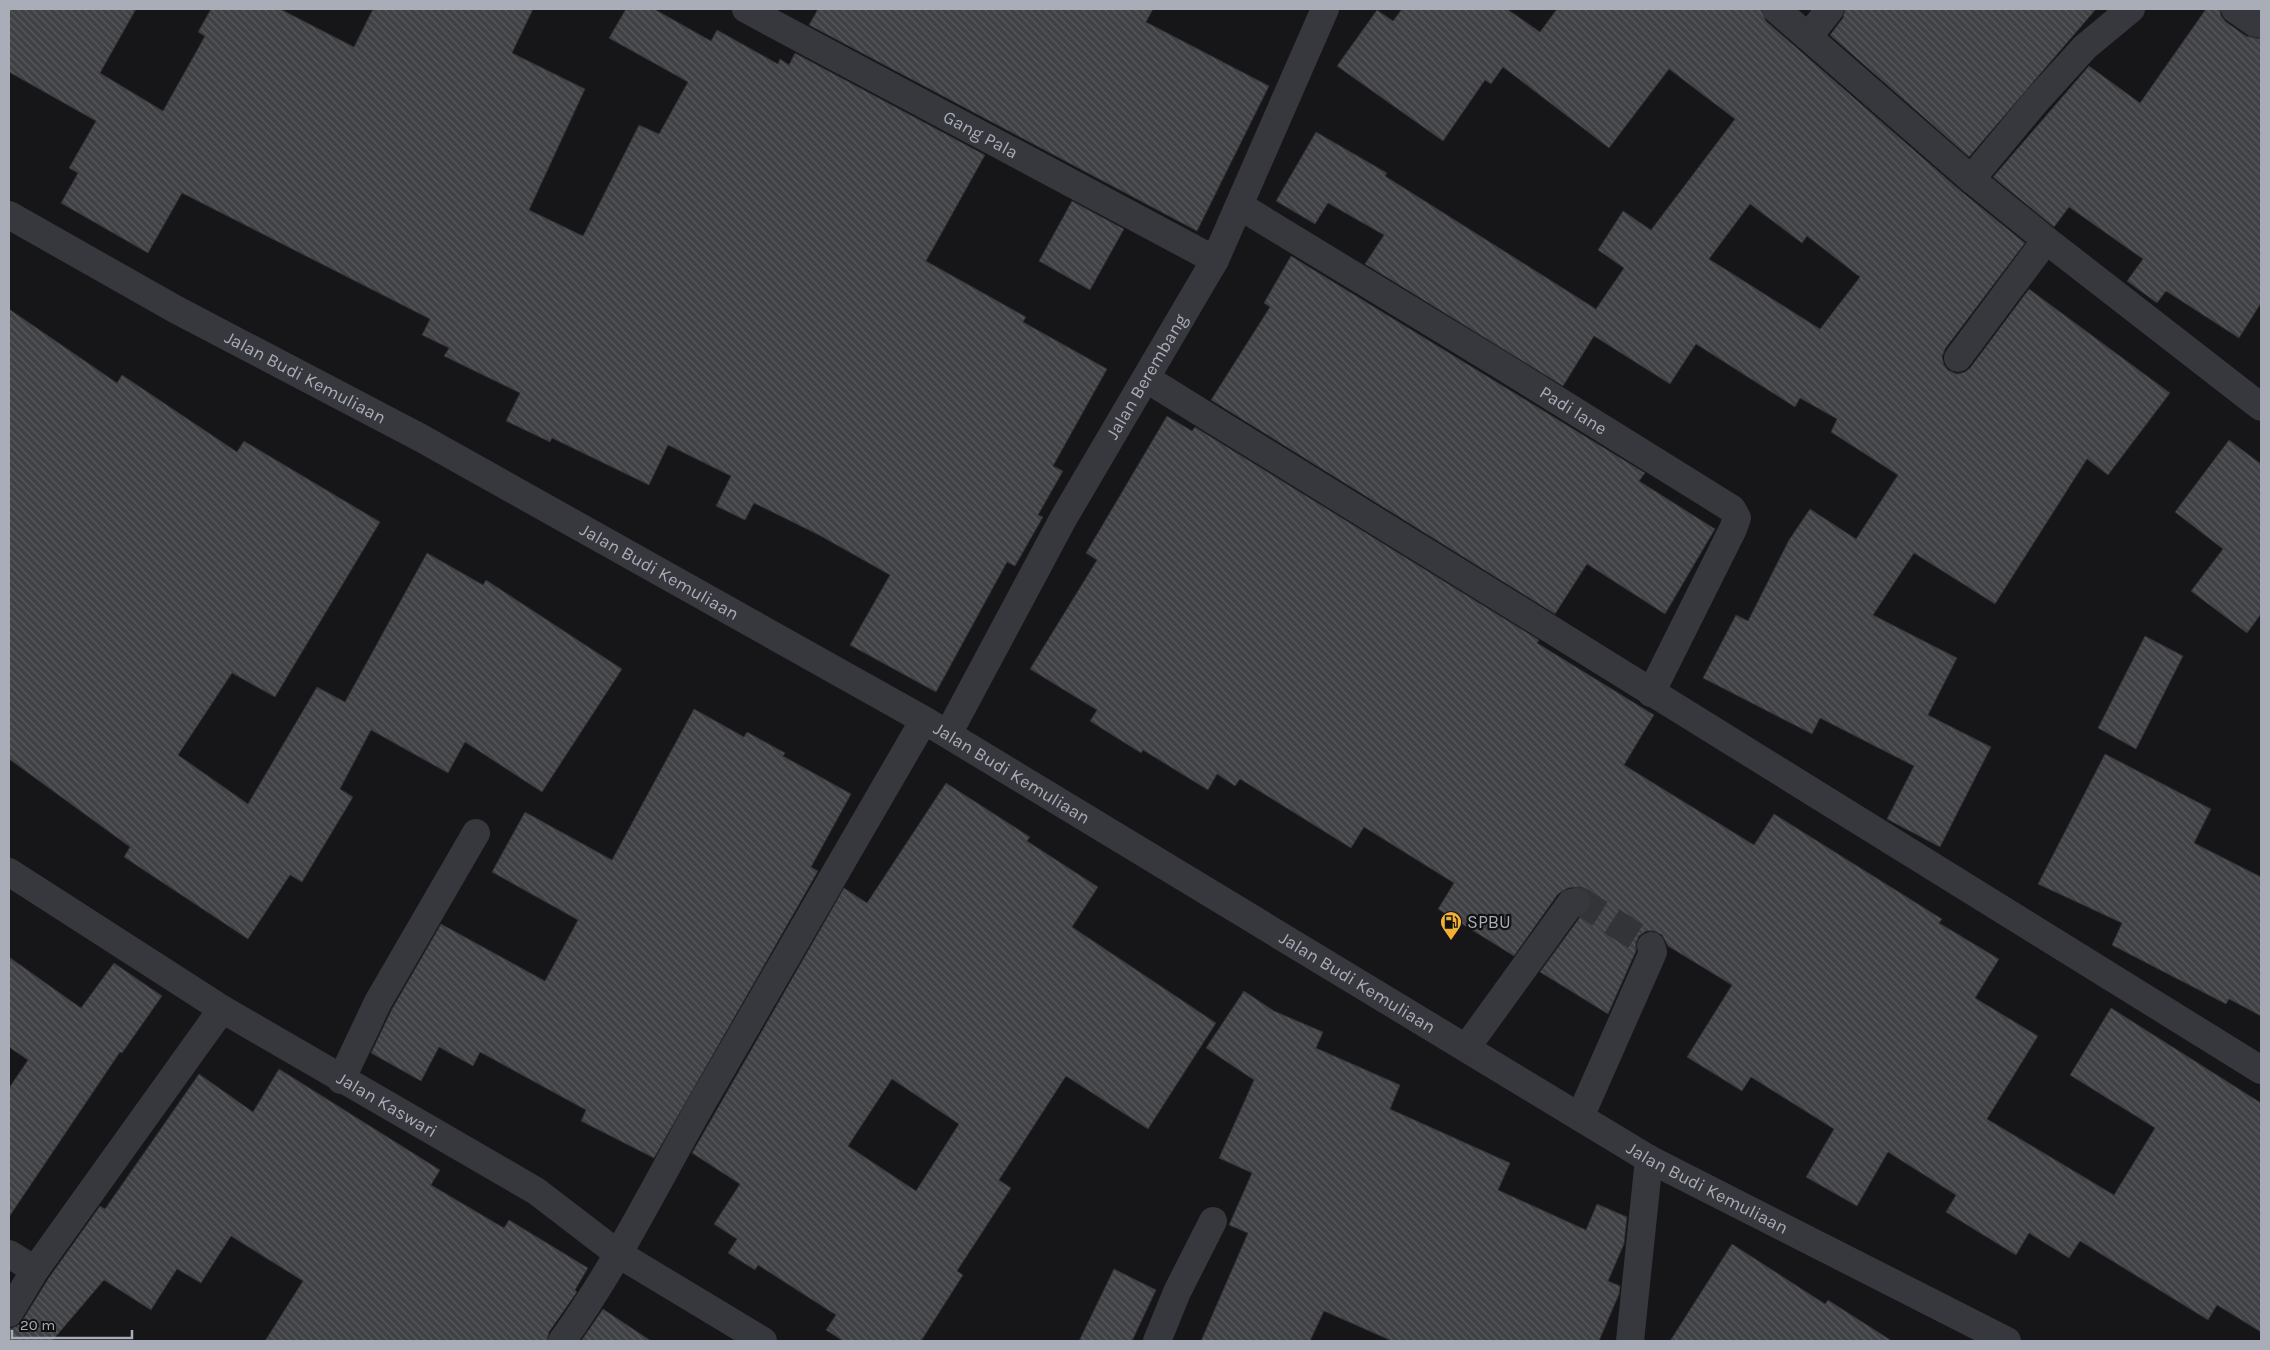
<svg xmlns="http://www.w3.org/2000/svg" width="2270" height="1350" viewBox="0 0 2270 1350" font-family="Karla,sans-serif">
<defs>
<pattern id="building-back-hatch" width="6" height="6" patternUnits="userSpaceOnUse" patternTransform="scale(1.25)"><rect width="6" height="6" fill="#404145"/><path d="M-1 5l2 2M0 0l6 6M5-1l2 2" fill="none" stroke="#595a5e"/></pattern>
</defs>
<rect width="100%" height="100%" fill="#161618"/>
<g fill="url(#building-back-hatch)" stroke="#303034" fill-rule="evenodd">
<path d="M 9,9 L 136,9 L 100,73 L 163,111 L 205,36 L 198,32 L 211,9 L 280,9 L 354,47 L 373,9 L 533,9 L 512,53 L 585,89 L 529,210 L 583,236 L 639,125 L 659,134 L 688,82 L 609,38 L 626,9 L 654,9 L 711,41 L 717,30 L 778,64 L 780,59 L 789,65 L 795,53 L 985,155 L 926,261 L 1026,317 L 1023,322 L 1107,369 L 1053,466 L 1063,471 L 1038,515 L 1043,517 L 1015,566 L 1007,562 L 936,692 L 850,645 L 890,575 L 819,535 L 754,503 L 745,520 L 716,506 L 731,476 L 668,445 L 649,485 L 552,438 L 550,442 L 506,421 L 520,393 L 444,356 L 449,348 L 422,335 L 430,319 L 182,193 L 148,253 L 61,203 L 78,173 L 69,168 L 96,121 L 9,72 Z"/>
<path d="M 818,9 L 1153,9 L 1146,22 L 1269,86 L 1197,231 L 809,25 Z"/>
<path d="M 1402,9 L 1507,9 L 1540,32 L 1557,9 L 1761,9 L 1766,21 L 1961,191 L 2025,243 L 1945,349 L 1942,357 L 1944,365 L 1948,370 L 1957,374 L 1965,372 L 1970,368 L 2029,289 L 2170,393 L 2108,475 L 2087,459 L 1995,604 L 1914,553 L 1873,615 L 1957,658 L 1928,715 L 1991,747 L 1940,847 L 1887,819 L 1914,766 L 1820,718 L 1812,734 L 1703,678 L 1736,615 L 1748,621 L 1789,540 L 1810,509 L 1856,539 L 1898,475 L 1831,432 L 1837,419 L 1800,398 L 1795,407 L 1696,344 L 1670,384 L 1594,336 L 1563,386 L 1365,264 L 1384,235 L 1328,203 L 1315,224 L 1276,201 L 1316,132 L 1387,173 L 1385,176 L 1596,309 L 1624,268 L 1598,250 L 1623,211 L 1651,230 L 1735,119 L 1669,69 L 1609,148 L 1503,67 L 1491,84 L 1485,80 L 1443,141 L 1337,66 L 1377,10 L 1393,21 ZM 1750,204 L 1802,243 L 1807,236 L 1860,277 L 1820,329 L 1709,259 Z"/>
<path d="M 1845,9 L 2096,9 L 1969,157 L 1830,35 L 1843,18 Z"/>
<path d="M 2206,9 L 2220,9 L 2221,16 L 2226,22 L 2246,36 L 2261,39 L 2261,303 L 2239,338 L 2166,291 L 2157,303 L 2127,281 L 2143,259 L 2069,207 L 2054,227 L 1993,177 L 2089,66 L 2140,103 Z"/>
<path d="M 1072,201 L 1124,229 L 1090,290 L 1039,261 Z"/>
<path d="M 1291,256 L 1645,473 L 1639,481 L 1715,529 L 1665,614 L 1587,564 L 1555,614 L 1211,400 L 1270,307 L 1264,303 Z"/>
<path d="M 9,309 L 117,383 L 122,375 L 237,452 L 244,441 L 380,522 L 275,697 L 232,673 L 178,755 L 248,804 L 317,687 L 345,702 L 427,553 L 483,585 L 486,580 L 622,669 L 542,792 L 465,742 L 448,773 L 371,730 L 340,789 L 353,797 L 302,882 L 290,875 L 248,939 L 124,857 L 130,847 L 9,759 Z"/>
<path d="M 1167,416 L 1192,431 L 1195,427 L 1539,640 L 1537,643 L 1654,715 L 1624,765 L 1754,845 L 1774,814 L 1942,919 L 1939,923 L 1999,959 L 1975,998 L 2038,1036 L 1987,1119 L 2114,1195 L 2155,1128 L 2070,1075 L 2111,1008 L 2261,1103 L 2261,1332 L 2217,1305 L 2208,1320 L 2080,1241 L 2069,1258 L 2029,1233 L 2016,1255 L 1946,1212 L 1956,1195 L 1888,1152 L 1857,1206 L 1806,1177 L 1834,1129 L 1751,1077 L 1742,1091 L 1687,1057 L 1732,985 L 1668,946 L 1662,935 L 1654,931 L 1646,931 L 1639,936 L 1636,943 L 1636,951 L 1608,1014 L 1540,972 L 1580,917 L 1591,907 L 1591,898 L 1588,892 L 1581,887 L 1568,888 L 1558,894 L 1514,956 L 1438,909 L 1454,883 L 1364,827 L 1351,848 L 1240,779 L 1235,786 L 1217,774 L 1208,790 L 1143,750 L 1141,753 L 1090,721 L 1097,710 L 1030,669 L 1097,560 L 1086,553 Z"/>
<path d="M 2229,440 L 2261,464 L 2261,614 L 2247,633 L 2191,591 L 2223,549 L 2175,512 Z"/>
<path d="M 2145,636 L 2183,656 L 2136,749 L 2098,728 Z"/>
<path d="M 694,709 L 744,737 L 747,732 L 785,753 L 783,756 L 851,794 L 811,867 L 818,871 L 654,1158 L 581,1121 L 586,1110 L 480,1052 L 473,1066 L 439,1047 L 421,1081 L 371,1053 L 392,1009 L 441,924 L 545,981 L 578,920 L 492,872 L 525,812 L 612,860 Z"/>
<path d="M 2105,754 L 2211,809 L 2194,843 L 2261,877 L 2261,1016 L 2229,999 L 2226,1004 L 2112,945 L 2122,923 L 2038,884 Z"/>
<path d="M 946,783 L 1030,837 L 1027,841 L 1098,887 L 1072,927 L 1216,1023 L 1148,1129 L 1066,1076 L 999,1180 L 1011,1188 L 957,1271 L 963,1275 L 921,1341 L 843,1341 L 826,1330 L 836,1315 L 758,1265 L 755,1270 L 728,1253 L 737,1239 L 714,1224 L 740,1184 L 692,1153 L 844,888 L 867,903 ZM 892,1079 L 959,1124 L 916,1191 L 848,1146 Z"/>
<path d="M 9,957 L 81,1008 L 114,963 L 162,996 L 122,1053 L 120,1052 L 9,1217 L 9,1088 L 28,1060 L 9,1047 Z"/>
<path d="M 1244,991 L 1274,1011 L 1323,1032 L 1316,1048 L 1400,1085 L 1390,1109 L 1510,1163 L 1498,1190 L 1586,1230 L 1597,1204 L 1627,1217 L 1624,1244 L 1608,1281 L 1620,1286 L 1619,1294 L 1599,1341 L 1392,1341 L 1324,1311 L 1310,1341 L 1201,1341 L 1248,1233 L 1229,1225 L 1252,1173 L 1219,1158 L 1254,1080 L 1206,1048 Z"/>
<path d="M 279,1069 L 440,1170 L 431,1185 L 504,1228 L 509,1220 L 588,1268 L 575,1290 L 577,1292 L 549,1332 L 547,1341 L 265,1341 L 303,1281 L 231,1236 L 201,1283 L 177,1269 L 151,1310 L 104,1280 L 52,1341 L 9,1341 L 9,1329 L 17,1326 L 22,1321 L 48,1279 L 100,1206 L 105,1209 L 199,1074 L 253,1112 Z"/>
<path d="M 1732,1244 L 1825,1304 L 1828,1300 L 1892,1341 L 1670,1341 Z"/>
<path d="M 1114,1269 L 1156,1290 L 1132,1341 L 1079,1341 Z"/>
<path d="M 603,1309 L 651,1341 L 581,1341 Z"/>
</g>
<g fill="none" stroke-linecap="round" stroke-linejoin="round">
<path stroke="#333438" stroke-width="28" stroke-dasharray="28 14" stroke-linecap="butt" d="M 1576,902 L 1580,901 L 1651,946"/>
<g stroke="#37383d" stroke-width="28">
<path id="s1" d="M 746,9 L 1215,260"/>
<path d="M 1776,9 L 1971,179 L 2046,240 L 2261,407"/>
<path d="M 2235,9 L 2255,23 L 2261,24"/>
<path d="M 1808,37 L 1830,9"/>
<path d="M 1971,179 L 2036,101 L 2085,47 L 2131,9"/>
<path id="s2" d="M 1240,206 L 1499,364 L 1732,509 L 1737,518 L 1733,529 L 1651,693"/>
<path id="s3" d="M 9,215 L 175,309 L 421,438 L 924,720 L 1649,1159 L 2007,1341"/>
<path d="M 1958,358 L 2046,240"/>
<path d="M 1147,379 L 2261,1070"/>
<path id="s4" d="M 948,734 L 1063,519 L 1215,260 L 1325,9"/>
<path id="s5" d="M 9,872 L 222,1009 L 536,1191 L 617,1253 L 763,1341"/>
<path d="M 1466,1048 L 1571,903 L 1576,902"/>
<path d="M 341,1080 L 378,1002 L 476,833"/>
<path d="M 1580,1117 L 1653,952 L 1651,946"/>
<path d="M 9,1254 L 35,1270"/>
<path d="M 9,1313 L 35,1270 L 222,1009"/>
<path d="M 562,1341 C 615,1268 657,1182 702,1103 C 775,975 850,848 924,720"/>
<path d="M 1157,1341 L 1177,1292 L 1213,1221"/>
<path d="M 1630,1341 L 1649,1159"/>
</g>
</g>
<defs>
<g id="fuel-pin" transform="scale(1.125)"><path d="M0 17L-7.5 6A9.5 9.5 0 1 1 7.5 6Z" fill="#f2b134" stroke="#111113"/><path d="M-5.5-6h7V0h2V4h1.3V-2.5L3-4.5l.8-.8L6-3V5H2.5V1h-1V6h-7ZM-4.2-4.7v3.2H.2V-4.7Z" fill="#111"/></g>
</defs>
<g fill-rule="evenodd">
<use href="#fuel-pin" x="1451" y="922"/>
</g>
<g text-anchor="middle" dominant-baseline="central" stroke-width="4.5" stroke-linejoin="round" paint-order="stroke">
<g font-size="18" fill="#a8adb8" stroke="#111113">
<text stroke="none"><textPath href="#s1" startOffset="266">Gang Pala</textPath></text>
<text stroke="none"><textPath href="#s3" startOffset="338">Jalan Budi Kemuliaan</textPath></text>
<text stroke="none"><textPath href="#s4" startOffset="409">Jalan Berembang</textPath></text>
<text stroke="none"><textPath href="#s2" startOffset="391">Padi lane</textPath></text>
<text stroke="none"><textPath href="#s3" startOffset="742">Jalan Budi Kemuliaan</textPath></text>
<text stroke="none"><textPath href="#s3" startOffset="1148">Jalan Budi Kemuliaan</textPath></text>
<text stroke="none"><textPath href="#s3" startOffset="1552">Jalan Budi Kemuliaan</textPath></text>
<text stroke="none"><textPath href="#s5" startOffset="444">Jalan Kaswari</textPath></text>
<text stroke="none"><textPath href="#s3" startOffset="1958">Jalan Budi Kemuliaan</textPath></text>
</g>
<g font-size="18" fill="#a8adb8" stroke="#111113" text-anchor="start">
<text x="1467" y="922">SPBU</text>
</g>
</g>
<rect width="2270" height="1350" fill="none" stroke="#a8adb8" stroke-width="20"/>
<path d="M12 1330v8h120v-8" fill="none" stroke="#a8adb8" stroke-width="2.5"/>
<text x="20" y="1330" font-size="15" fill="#a8adb8" stroke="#111113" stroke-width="4" paint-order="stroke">20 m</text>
</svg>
